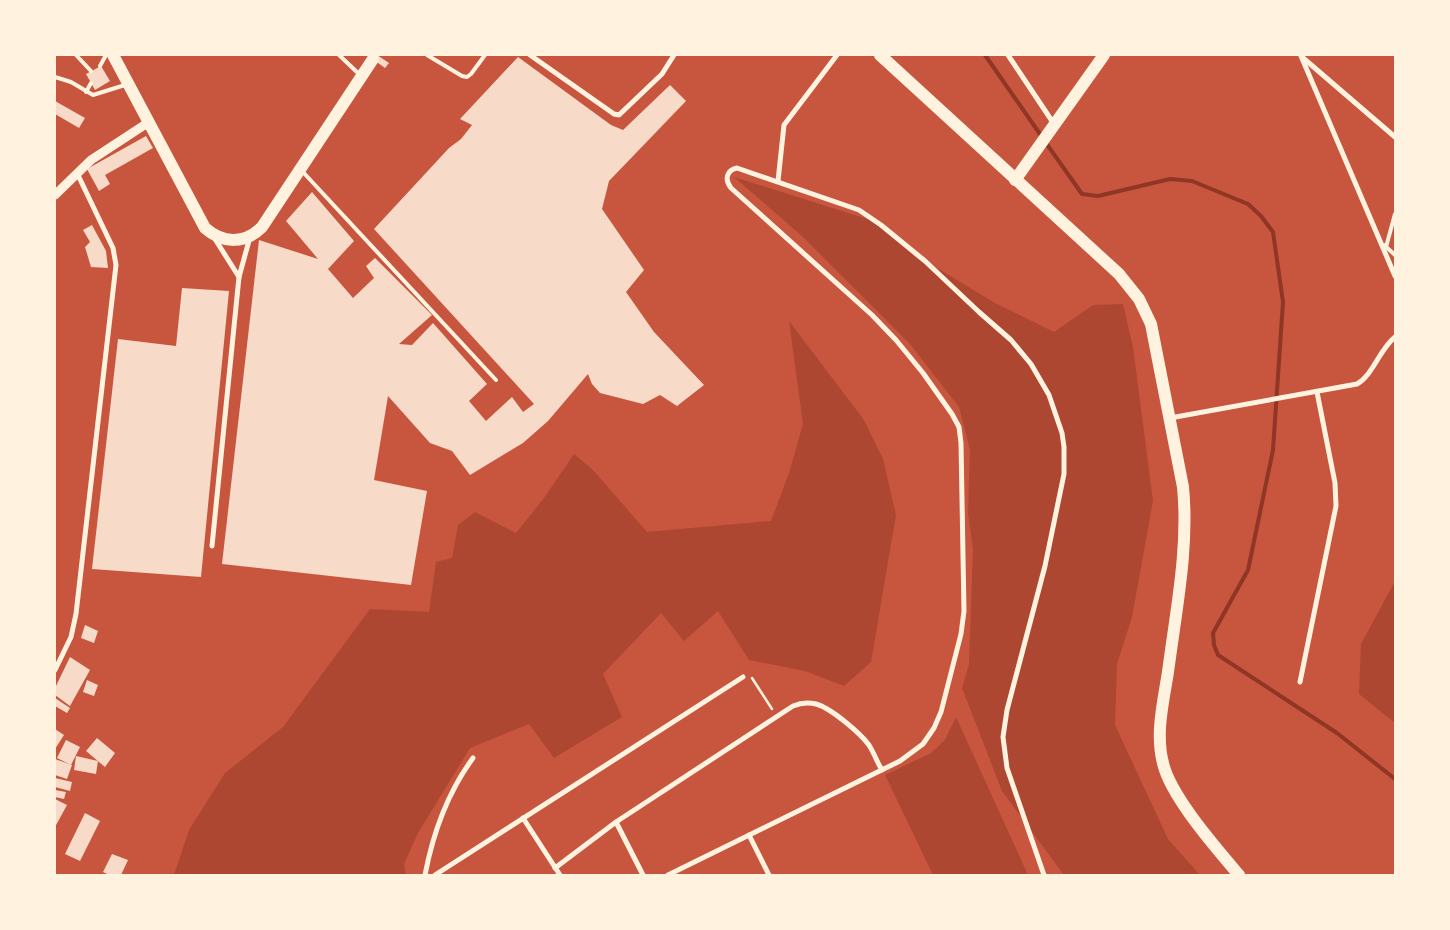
<svg xmlns="http://www.w3.org/2000/svg" width="1450" height="930" viewBox="0 0 1450 930" font-family="'Nunito Sans',sans-serif">
<rect width="100%" height="100%" fill="#c8553d"/>
<g fill="#ae4732">
<path d="M 734,177 L 880,223 L 915,257 L 942,271 L 995,303 L 1054,332 L 1093,305 L 1123,304 L 1133,347 L 1153,501 L 1132,617 L 1117,664 L 1115,725 L 1168,839 L 1200,875 L 1064,875 L 1002,791 L 962,688 L 969,664 L 973,549 L 968,514 L 970,450 L 959,407 L 910,344 L 803,237 Z"/>
<path d="M 789,321 L 864,420 L 883,459 L 896,515 L 871,662 L 844,686 L 805,671 L 749,660 L 718,611 L 684,641 L 661,613 L 603,674 L 622,717 L 554,758 L 529,724 L 470,748 L 418,833 L 404,864 L 406,875 L 174,875 L 189,830 L 225,773 L 283,727 L 370,609 L 429,612 L 436,562 L 452,558 L 458,525 L 475,512 L 516,533 L 544,498 L 574,454 L 593,470 L 647,532 L 771,521 L 789,473 L 803,424 Z"/>
<path d="M 1395,581 L 1395,723 L 1359,694 L 1361,644 Z"/>
<path d="M 956,717 L 1028,875 L 933,875 L 885,775 L 931,753 L 945,740 Z"/>
</g>
<g fill="none" stroke-linecap="round" stroke-linejoin="round">
<g stroke="#8f3625" stroke-width="4">
<path d="M 985,55 L 1042,137"/>
<path d="M 1046,143 L 1082,194 L 1098,196 L 1170,179 L 1192,181 L 1248,204 L 1261,216 L 1273,232 L 1283,302 L 1273,450 L 1248,570 L 1213,633 L 1214,645 L 1218,655 L 1337,733 L 1395,779"/>
</g>
</g>
<g fill="#f7dbc8">
<path d="M 367,55 L 377,55 L 389,63 L 385,68 Z"/>
<path d="M 518,57 L 611,125 L 623,130 L 670,85 L 686,101 L 609,181 L 602,209 L 644,270 L 626,292 L 654,332 L 704,385 L 677,406 L 660,395 L 643,404 L 600,393 L 592,384 L 588,374 L 548,421 L 523,443 L 470,475 L 452,451 L 430,443 L 388,396 L 374,480 L 427,491 L 411,585 L 222,564 L 259,240 L 318,259 L 286,221 L 312,192 L 354,241 L 328,269 L 353,298 L 374,278 L 366,266 L 375,258 L 432,315 L 399,344 L 412,345 L 433,323 L 487,384 L 469,401 L 486,421 L 512,397 L 523,412 L 534,404 L 374,229 L 449,148 L 461,139 L 472,125 L 460,119 Z"/>
<path d="M 101,66 L 110,81 L 95,90 L 86,74 Z"/>
<path d="M 55,101 L 85,118 L 79,128 L 55,114 Z"/>
<path d="M 146,136 L 153,148 L 105,175 L 110,184 L 99,191 L 87,169 Z"/>
<path d="M 92,225 L 106,251 L 108,268 L 91,267 L 85,247 L 90,242 L 83,230 Z"/>
<path d="M 182,288 L 229,291 L 201,577 L 92,569 L 118,339 L 176,346 Z"/>
<path d="M 85,625 L 98,631 L 94,643 L 81,638 Z"/>
<path d="M 70,657 L 90,670 L 70,706 L 55,695 L 55,688 Z"/>
<path d="M 87,680 L 98,685 L 94,696 L 83,692 Z"/>
<path d="M 55,698 L 70,708 L 67,713 L 55,706 Z"/>
<path d="M 55,729 L 64,735 L 55,749 Z"/>
<path d="M 97,738 L 115,753 L 105,767 L 86,751 Z"/>
<path d="M 66,740 L 80,747 L 71,765 L 57,758 Z"/>
<path d="M 76,756 L 98,761 L 96,774 L 74,770 Z"/>
<path d="M 55,759 L 72,765 L 67,779 L 55,775 Z"/>
<path d="M 55,778 L 72,782 L 70,791 L 55,787 Z"/>
<path d="M 55,790 L 66,792 L 64,799 L 55,797 Z"/>
<path d="M 55,799 L 67,805 L 55,827 Z"/>
<path d="M 85,813 L 100,821 L 80,861 L 65,854 Z"/>
<path d="M 112,854 L 128,860 L 121,875 L 109,875 L 103,872 Z"/>
</g>
<g fill="none" stroke-linecap="round" stroke-linejoin="round">
<path stroke="#fff3e0" stroke-width="2.5" d="M 752,678 L 772,709"/>
<g stroke="#fff3e0" stroke-width="4">
<path d="M 76,55 L 91,71"/>
<path d="M 339,55 L 359,74"/>
<path d="M 427,55 L 462,76 L 467,77 L 471,74 L 485,55"/>
<path d="M 100,66 L 106,55"/>
<path d="M 55,77 L 71,82 L 93,95 L 125,85"/>
<path d="M 86,92 L 91,83"/>
<path d="M 302,171 L 496,380"/>
<path d="M 1384,245 L 1395,255"/>
<path d="M 1386,247 L 1395,214"/>
</g>
<g stroke="#fff3e0" stroke-width="5">
<path d="M 530,55 L 614,114 L 619,115 L 662,74 L 674,55"/>
<path d="M 1008,55 L 1054,124"/>
<path d="M 1301,56 L 1395,276"/>
<path d="M 1302,57 L 1395,137"/>
<path d="M 778,181 L 784,125 L 837,55"/>
<path d="M 215,239 L 239,277"/>
<path d="M 1170,418 L 1357,384 C 1373,375 1379,350 1395,337"/>
<path d="M 212,546 L 239,277 L 250,237"/>
<path d="M 55,670 L 71,637 L 76,614 L 116,265 L 113,248 L 77,173"/>
<path d="M 1300,682 L 1336,506 L 1335,483 L 1317,392"/>
<path d="M 523,818 L 560,875"/>
<path d="M 616,822 L 643,875"/>
<path d="M 749,835 L 769,875"/>
<path d="M 555,868 L 616,822 L 793,706 C 800,703 808,702 816,704 C 831,708 860,733 869,745 C 874,753 877,762 882,770"/>
<path d="M 425,875 C 433,833 448,792 473,758"/>
<path d="M 435,875 L 743,677"/>
<path d="M 668,875 L 900,761 L 923,744 L 934,728 L 941,712 L 961,634 L 964,611 L 961,443 L 959,427 L 952,414 L 923,373 L 896,340 L 872,315 L 731,188 C 724,179 727,170 737,168 L 859,210 L 881,225 L 925,261 L 979,312 L 1011,340 L 1031,364 L 1049,395 L 1062,433 L 1064,447 L 1064,474 L 1045,566 L 1007,710 L 1003,737 L 1007,768 L 1044,875"/>
</g>
<path stroke="#fff3e0" stroke-width="9" d="M 55,195 L 91,160 L 149,122"/>
<g stroke="#fff3e0" stroke-width="12">
<path d="M 113,55 L 205,228 C 223,244 245,244 262,227 L 373,59"/>
<path d="M 880,55 L 1119,274 L 1139,299 L 1151,324 L 1183,487 C 1189,548 1176,610 1168,672 C 1163,704 1154,738 1165,770 C 1176,802 1216,848 1239,875"/>
<path d="M 1015,180 L 1104,55"/>
</g>
</g>
<rect width="1450" height="930" fill="none" stroke="#fff3e0" stroke-width="112"/>
</svg>
